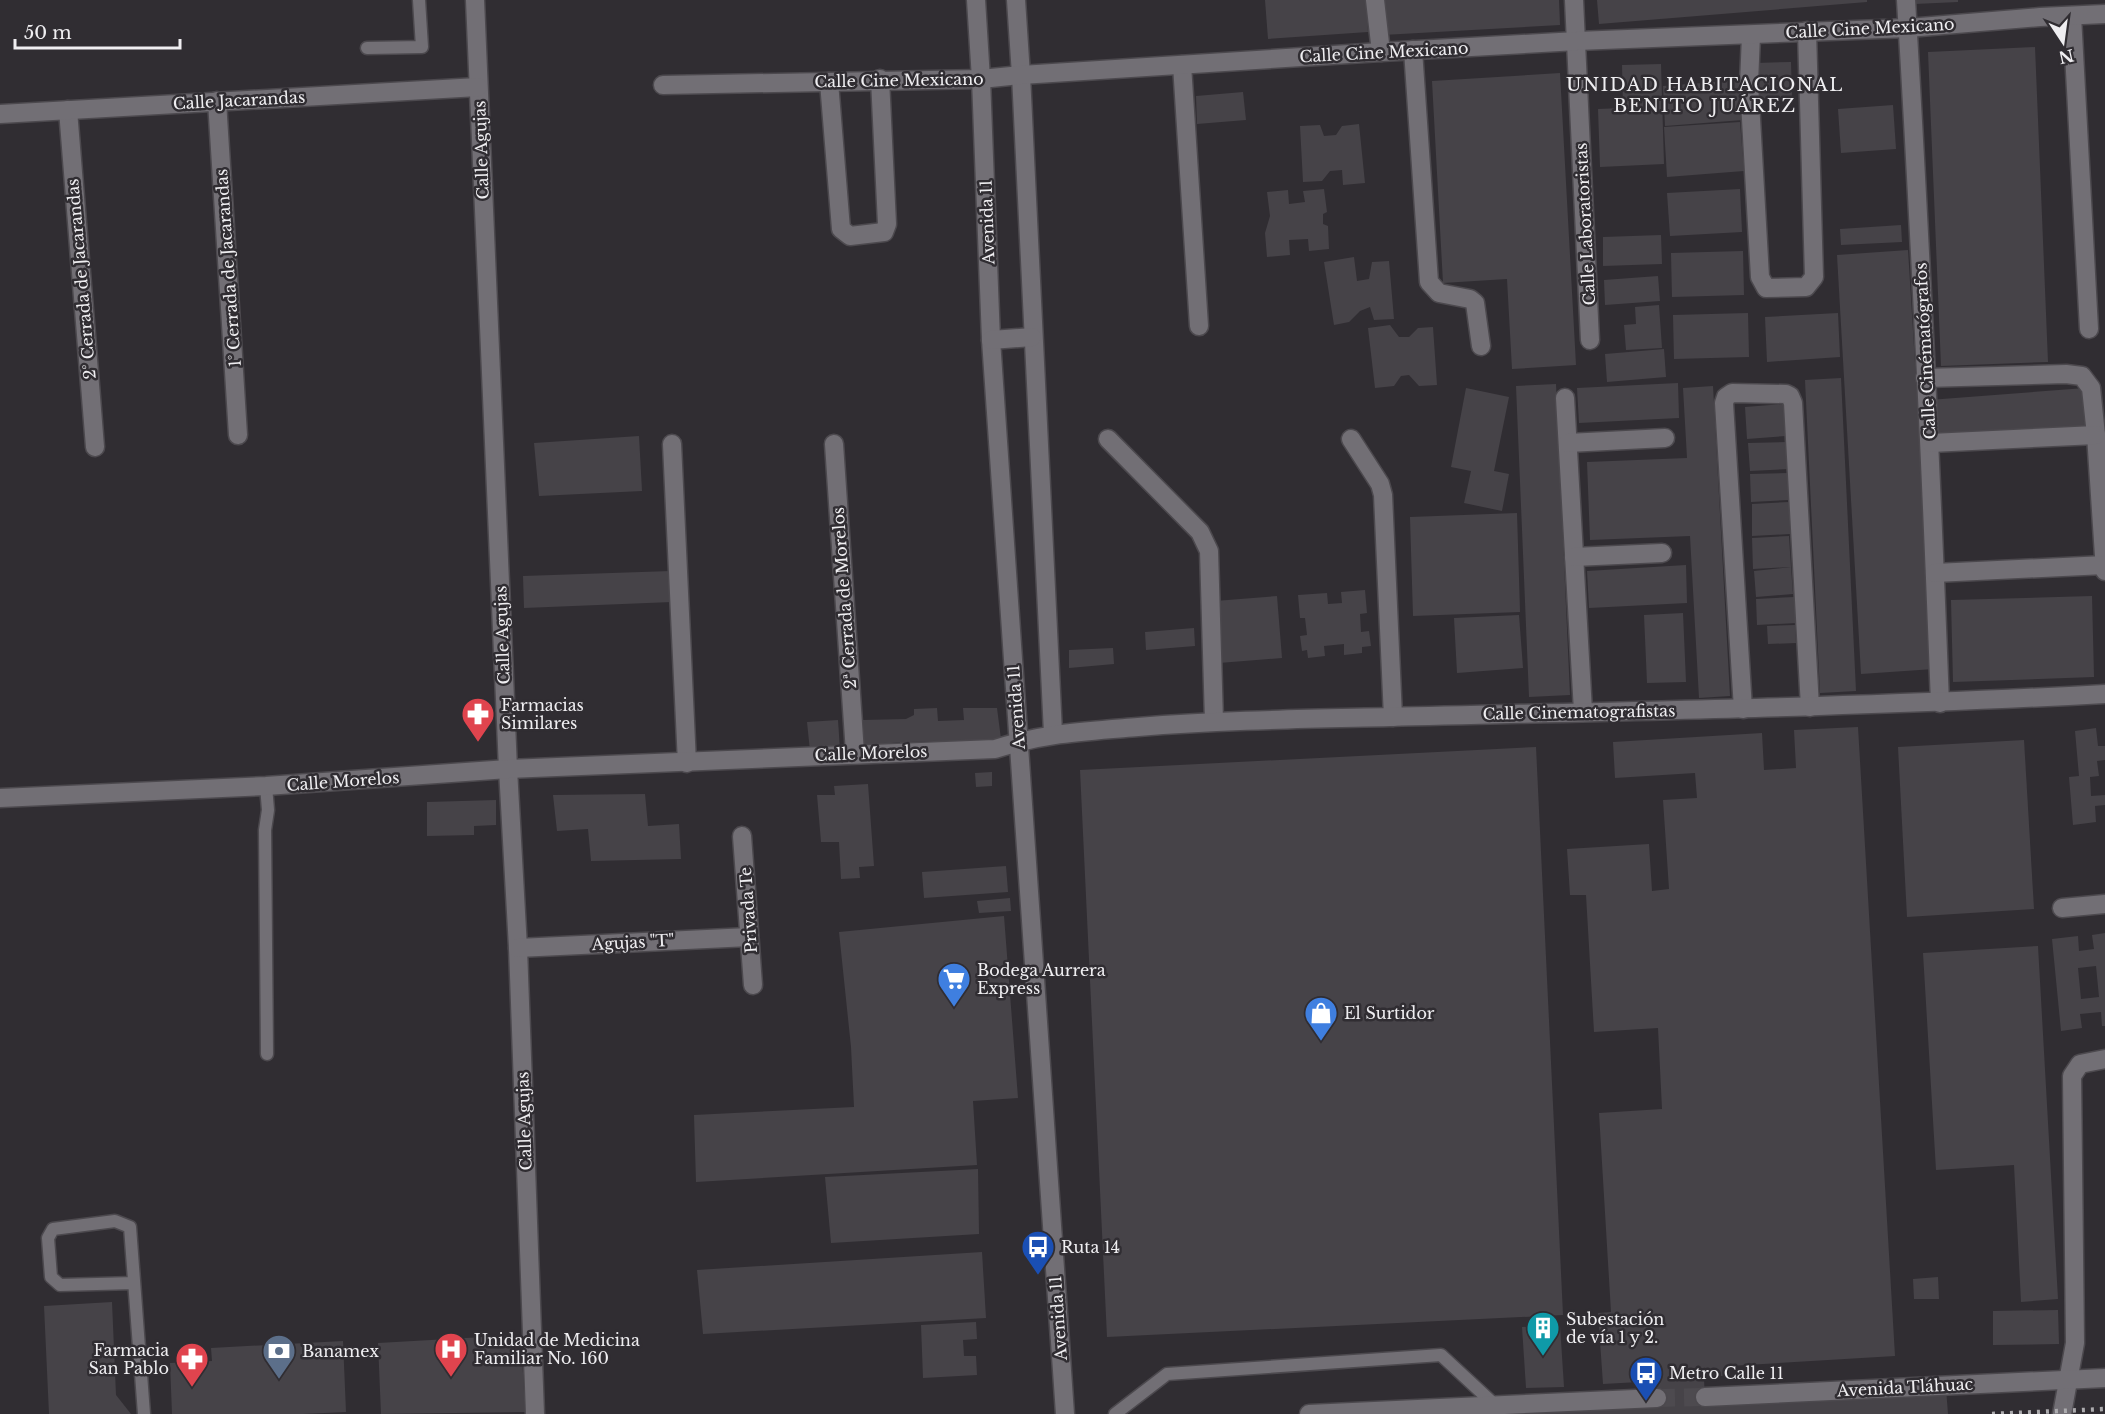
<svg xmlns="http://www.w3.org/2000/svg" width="2105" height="1414" viewBox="0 0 2105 1414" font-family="'Libre Baskerville',serif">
<rect width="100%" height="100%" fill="#302d32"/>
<g fill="#464348" fill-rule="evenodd">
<path d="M 1265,0 L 1366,0 L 1368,32 L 1268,39 Z"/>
<path d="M 1381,0 L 1559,0 L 1560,25 L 1383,35 Z"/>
<path d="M 1597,0 L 1867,0 L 1867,2 L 1599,24 Z"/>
<path d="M 1915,0 L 1958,0 L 1958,2 L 1915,4 Z"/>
<path d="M 2035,47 L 2048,362 L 1941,366 L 1928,52 Z"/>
<path d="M 1791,62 L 1792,97 L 1756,99 L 1755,63 Z"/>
<path d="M 1661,64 L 1664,164 L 1600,167 L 1598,109 L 1623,108 L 1622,65 Z"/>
<path d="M 1560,73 L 1576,365 L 1512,369 L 1507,279 L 1443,283 L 1432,81 Z"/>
<path d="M 1741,80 L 1743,120 L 1665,126 L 1663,86 Z"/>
<path d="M 1243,92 L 1246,120 L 1197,124 L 1196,96 Z"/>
<path d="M 1893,105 L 1896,149 L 1841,153 L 1838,109 Z"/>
<path d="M 1740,122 L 1744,171 L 1667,177 L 1664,127 Z"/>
<path d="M 1359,124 L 1365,183 L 1343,185 L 1342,170 L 1330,171 L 1322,181 L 1303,182 L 1300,126 L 1320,125 L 1324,136 L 1336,135 L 1342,126 Z"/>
<path d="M 1324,189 L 1327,212 L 1323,214 L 1323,224 L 1328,226 L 1329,249 L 1309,251 L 1308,239 L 1289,240 L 1290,255 L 1267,257 L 1265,233 L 1270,216 L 1267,192 L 1288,190 L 1289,204 L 1305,202 L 1303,191 Z"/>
<path d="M 1740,189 L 1742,232 L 1670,236 L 1667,193 Z"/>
<path d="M 1901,225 L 1902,242 L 1841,245 L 1840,229 Z"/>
<path d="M 1661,235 L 1662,264 L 1603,266 L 1603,237 Z"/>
<path d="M 1908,250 L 1934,669 L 1861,674 L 1837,255 Z"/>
<path d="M 1743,251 L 1744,295 L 1672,297 L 1671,253 Z"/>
<path d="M 1354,257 L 1357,281 L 1369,279 L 1372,262 L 1389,261 L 1394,319 L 1374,320 L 1370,307 L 1360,311 L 1349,322 L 1334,325 L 1324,262 Z"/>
<path d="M 1658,276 L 1660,301 L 1605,305 L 1604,280 Z"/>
<path d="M 1659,305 L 1662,348 L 1626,350 L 1624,325 L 1636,324 L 1635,307 Z"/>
<path d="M 1748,313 L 1749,357 L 1674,359 L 1673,315 Z"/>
<path d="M 1838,313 L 1840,357 L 1767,362 L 1765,317 Z"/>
<path d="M 1390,325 L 1399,337 L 1409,337 L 1418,328 L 1433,327 L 1437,385 L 1419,386 L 1409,375 L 1401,376 L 1394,386 L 1375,388 L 1368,328 Z"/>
<path d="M 1664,349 L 1666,377 L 1607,382 L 1605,354 Z"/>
<path d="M 1841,378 L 1856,691 L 1820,693 L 1805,380 Z"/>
<path d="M 1678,383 L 1679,418 L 1579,423 L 1577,388 Z"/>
<path d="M 1556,384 L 1570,695 L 1529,697 L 1516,386 Z"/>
<path d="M 1713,386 L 1730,696 L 1699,698 L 1690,536 L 1590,540 L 1587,462 L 1687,458 L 1683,388 Z"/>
<path d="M 1466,388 L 1509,397 L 1494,471 L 1509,474 L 1502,511 L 1464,503 L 1471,471 L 1451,467 Z"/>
<path d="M 2085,388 L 2088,428 L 1932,440 L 1929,400 Z"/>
<path d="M 1784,404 L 1786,436 L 1747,439 L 1745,407 Z"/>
<path d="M 639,436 L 642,491 L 539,496 L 534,443 Z"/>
<path d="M 1787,442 L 1788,469 L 1750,471 L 1748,443 Z"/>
<path d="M 1788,473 L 1788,500 L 1751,502 L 1750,474 Z"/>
<path d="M 1789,502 L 1790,534 L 1752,536 L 1752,504 Z"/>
<path d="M 1517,513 L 1520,612 L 1413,616 L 1410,517 Z"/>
<path d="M 1789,536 L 1791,567 L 1753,569 L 1752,538 Z"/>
<path d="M 1686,565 L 1687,603 L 1589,608 L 1587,571 Z"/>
<path d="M 1791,567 L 1793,594 L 1756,597 L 1754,571 Z"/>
<path d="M 671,571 L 672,602 L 524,608 L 523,576 Z"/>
<path d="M 1365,590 L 1367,613 L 1360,614 L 1361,632 L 1369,631 L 1371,646 L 1362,647 L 1362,653 L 1344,655 L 1344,644 L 1324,646 L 1325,656 L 1308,658 L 1307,650 L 1302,651 L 1300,636 L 1307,635 L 1305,618 L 1300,618 L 1298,595 L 1327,593 L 1328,604 L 1342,603 L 1341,592 Z"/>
<path d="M 1277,596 L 1282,658 L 1219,663 L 1215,601 Z"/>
<path d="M 2092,596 L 2094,677 L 1953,682 L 1951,600 Z"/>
<path d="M 1794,597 L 1797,623 L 1757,625 L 1756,599 Z"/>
<path d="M 1683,613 L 1686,682 L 1647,683 L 1644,615 Z"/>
<path d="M 1519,615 L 1523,668 L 1457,673 L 1454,618 Z"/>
<path d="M 1795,625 L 1796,643 L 1768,644 L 1767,626 Z"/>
<path d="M 1194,628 L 1195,646 L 1146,650 L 1145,632 Z"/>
<path d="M 1113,648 L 1114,664 L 1069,668 L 1069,650 Z"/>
<path d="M 937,708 L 938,721 L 964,720 L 963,708 L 997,708 L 1001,739 L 935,748 L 938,741 L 912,742 L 908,748 L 900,748 L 900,742 L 864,746 L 863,720 L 906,719 L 914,715 L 914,709 Z"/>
<path d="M 838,720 L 840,750 L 810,751 L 807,722 Z"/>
<path d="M 1858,727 L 1895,1356 L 1730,1366 L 1730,1375 L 1704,1378 L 1705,1403 L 1946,1388 L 1948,1414 L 1510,1414 L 1510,1412 L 1657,1404 L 1657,1381 L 1603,1384 L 1598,1313 L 1611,1312 L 1599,1113 L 1662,1109 L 1658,1028 L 1594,1032 L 1586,895 L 1570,895 L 1567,849 L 1649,844 L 1652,891 L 1669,889 L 1663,800 L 1697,798 L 1695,773 L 1615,778 L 1613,742 L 1762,733 L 1764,770 L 1796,768 L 1794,730 Z"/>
<path d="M 2096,728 L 2098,746 L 2105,746 L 2105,760 L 2097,761 L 2099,776 L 2090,777 L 2091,796 L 2105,795 L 2105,805 L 2095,806 L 2096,822 L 2073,825 L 2069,777 L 2079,776 L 2075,731 Z"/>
<path d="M 2024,740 L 2034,909 L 1907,917 L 1898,747 Z"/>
<path d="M 1536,747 L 1563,1315 L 1107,1337 L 1080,770 Z"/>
<path d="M 992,772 L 992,786 L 976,787 L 975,773 Z"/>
<path d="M 868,784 L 874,866 L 859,867 L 860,878 L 841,879 L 839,842 L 821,842 L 817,795 L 835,795 L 834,786 Z"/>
<path d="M 645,794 L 648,826 L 679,824 L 681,859 L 591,861 L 588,829 L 557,831 L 553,795 Z"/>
<path d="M 496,800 L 496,825 L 474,826 L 474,835 L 427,836 L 427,802 Z"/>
<path d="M 1006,866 L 1008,892 L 924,898 L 922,872 Z"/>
<path d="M 1010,898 L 1011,911 L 979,913 L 977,901 Z"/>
<path d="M 1004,916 L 1018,1098 L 973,1101 L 977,1165 L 696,1182 L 694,1115 L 854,1107 L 851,1047 L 839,932 Z"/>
<path d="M 2105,933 L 2105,1026 L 2102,1026 L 2101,1012 L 2080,1014 L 2082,1028 L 2061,1031 L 2052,939 L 2078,936 L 2079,951 L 2094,949 L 2092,935 ZM 2096,966 L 2099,997 L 2081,999 L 2078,968 Z"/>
<path d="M 2038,946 L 2058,1299 L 2021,1302 L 2014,1165 L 1936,1170 L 1923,953 Z"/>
<path d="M 978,1169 L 979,1234 L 831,1243 L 825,1177 Z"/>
<path d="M 982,1252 L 986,1318 L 703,1334 L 697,1270 Z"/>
<path d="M 1938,1277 L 1939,1299 L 1914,1299 L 1913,1279 Z"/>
<path d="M 112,1302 L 116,1395 L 131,1414 L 49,1414 L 44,1306 Z"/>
<path d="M 2058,1310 L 2059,1344 L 1993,1345 L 1993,1311 Z"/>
<path d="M 976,1322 L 977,1339 L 963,1340 L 964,1356 L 976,1356 L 977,1375 L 923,1378 L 921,1325 Z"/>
<path d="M 1560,1325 L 1564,1387 L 1526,1388 L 1522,1327 Z"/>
<path d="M 521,1335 L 525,1412 L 381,1414 L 378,1343 Z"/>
<path d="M 343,1341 L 346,1412 L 303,1414 L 172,1414 L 170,1363 L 212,1361 L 211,1348 Z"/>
</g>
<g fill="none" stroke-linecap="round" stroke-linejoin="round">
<path stroke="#4d4a4f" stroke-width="18" stroke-dasharray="18 9" stroke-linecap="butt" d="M 1657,1398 L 1705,1397"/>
<g stroke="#4c494e" stroke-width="15">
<g id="service">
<path d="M 367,48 L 422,47 L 419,0"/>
<path d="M 266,786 L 268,810 L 265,830 L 267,1054"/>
<path d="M 134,1283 L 60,1285 L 51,1277 L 48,1238 L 53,1229 L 115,1221 L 130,1227 L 144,1414"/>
<path d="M 1115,1414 L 1167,1374 L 1441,1355 L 1496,1406"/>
</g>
</g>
<g stroke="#4c494e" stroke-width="21">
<g id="minor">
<path d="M 475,0 L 508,769 L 518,948 L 535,1414"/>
<path d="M 976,0 L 981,79 L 991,340 L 1065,1414"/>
<path d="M 1016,0 L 1021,75 L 1053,733"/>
<path d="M 1375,0 L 1381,52"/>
<path d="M 1574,0 L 1590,340"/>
<path d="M 1906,0 C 1920,234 1931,469 1940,703"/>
<path d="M 2072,16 L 2089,329"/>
<path d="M 1751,35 L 1749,84 L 1760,277 L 1766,288 L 1806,287 L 1814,277 L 1807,31"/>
<path d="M 1413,50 L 1429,282 L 1439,293 L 1470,299 L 1475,303 L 1481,346"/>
<path d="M 1182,65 L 1199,326"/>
<path d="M 829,82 L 841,229 L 850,236 L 884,232 L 887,224 L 880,79"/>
<path d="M 663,85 L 981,79 L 1021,75 L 1381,52 L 1577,41 L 1908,28 L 2040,17 L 2105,14"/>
<path d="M 217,101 L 238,435"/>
<path d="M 68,110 L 95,447"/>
<path d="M 991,340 L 1032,337"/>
<path d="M 1925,378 L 2066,374 L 2082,376 L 2091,388 L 2096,435 L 2105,571"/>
<path d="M 1565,398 L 1583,711"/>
<path d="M 1108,439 L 1200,532 L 1209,551 L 1214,721"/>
<path d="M 1351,439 L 1380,484 L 1383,495 L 1393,717"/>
<path d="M 1568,443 L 1665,438"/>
<path d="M 1931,443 L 2096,435"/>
<path d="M 672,444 L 687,763"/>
<path d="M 834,444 L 855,753"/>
<path d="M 1574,557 L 1662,553"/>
<path d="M 1935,573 L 2105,565"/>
<path d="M 1743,709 L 1724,403 L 1726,397 L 1732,393 L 1786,394 L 1790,396 L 1793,403 L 1810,707"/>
<path d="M 0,798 L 266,786 L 508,769 L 995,749 C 1044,733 1088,731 1138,727 C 1222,720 1306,719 1390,717 C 1628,711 1867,707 2105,694"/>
<path d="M 742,836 L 753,985"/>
<path d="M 2062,908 L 2105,904"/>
<path d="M 518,948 L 749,937"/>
<path d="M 2062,1414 L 2075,1343 L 2072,1076 L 2080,1064 L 2105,1059"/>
</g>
</g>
<g stroke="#4c494e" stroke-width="21">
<path id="tertiary" d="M 0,114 L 478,87"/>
</g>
<g stroke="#4c494e" stroke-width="21">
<g id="secondary">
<path d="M 1705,1397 L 2105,1378"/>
<path d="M 1309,1414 L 1657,1398"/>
</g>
</g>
<use href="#service" stroke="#726f75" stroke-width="12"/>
<use href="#minor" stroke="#726f75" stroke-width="18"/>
<use href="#tertiary" stroke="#726f75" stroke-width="18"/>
<use href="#secondary" stroke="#726f75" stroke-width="18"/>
<path stroke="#acabae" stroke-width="4.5" stroke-dasharray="3 6" stroke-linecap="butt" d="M 1992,1414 L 2105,1409"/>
</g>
<defs>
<g id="pharmacy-pin" transform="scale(1.725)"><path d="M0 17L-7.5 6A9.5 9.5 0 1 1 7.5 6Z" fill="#e0444e" stroke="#302d32"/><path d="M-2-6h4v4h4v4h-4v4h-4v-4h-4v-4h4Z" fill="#fff"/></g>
<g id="supermarket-pin" transform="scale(1.725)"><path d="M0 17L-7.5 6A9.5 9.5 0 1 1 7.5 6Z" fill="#3f7fe0" stroke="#302d32"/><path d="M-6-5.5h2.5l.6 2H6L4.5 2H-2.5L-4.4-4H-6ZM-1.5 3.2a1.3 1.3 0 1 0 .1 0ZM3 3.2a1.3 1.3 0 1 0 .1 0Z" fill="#fff"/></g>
<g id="shop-pin" transform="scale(1.725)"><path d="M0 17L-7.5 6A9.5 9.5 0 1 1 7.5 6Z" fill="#3f7fe0" stroke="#302d32"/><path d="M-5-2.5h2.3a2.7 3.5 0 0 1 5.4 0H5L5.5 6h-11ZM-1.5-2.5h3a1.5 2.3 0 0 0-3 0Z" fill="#fff"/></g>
<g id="bus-pin" transform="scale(1.725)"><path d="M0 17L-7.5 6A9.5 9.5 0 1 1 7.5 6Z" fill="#1a4fb4" stroke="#302d32"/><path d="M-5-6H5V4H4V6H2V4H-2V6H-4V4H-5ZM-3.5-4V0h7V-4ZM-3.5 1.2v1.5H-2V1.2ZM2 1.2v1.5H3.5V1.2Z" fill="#fff"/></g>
<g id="building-pin" transform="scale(1.725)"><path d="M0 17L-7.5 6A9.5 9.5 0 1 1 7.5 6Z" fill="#0f9aa8" stroke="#302d32"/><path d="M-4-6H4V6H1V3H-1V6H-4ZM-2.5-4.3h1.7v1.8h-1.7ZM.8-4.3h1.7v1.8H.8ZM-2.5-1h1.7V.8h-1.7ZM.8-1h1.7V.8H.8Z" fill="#fff"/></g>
<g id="hospital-pin" transform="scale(1.725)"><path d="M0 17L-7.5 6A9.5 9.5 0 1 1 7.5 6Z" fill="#e0444e" stroke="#302d32"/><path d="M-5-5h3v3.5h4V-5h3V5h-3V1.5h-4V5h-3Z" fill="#fff"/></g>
<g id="bank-pin" transform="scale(1.725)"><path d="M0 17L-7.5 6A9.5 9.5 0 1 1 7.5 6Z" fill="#5c6f8a" stroke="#302d32"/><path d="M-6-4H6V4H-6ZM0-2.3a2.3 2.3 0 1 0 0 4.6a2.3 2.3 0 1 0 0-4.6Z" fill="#fff"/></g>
</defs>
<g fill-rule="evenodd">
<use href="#pharmacy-pin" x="478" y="714"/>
<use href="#supermarket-pin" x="954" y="979"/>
<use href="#shop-pin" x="1321" y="1013"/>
<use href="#bus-pin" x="1038" y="1247"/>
<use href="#building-pin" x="1543" y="1328"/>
<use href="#hospital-pin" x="451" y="1349"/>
<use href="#bank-pin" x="279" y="1351"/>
<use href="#pharmacy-pin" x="192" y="1359"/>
<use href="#bus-pin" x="1646" y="1373"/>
</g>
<g text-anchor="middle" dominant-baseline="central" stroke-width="5" stroke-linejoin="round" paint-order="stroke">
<g font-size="16" fill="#efeef1" stroke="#302d32">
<text transform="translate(1870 28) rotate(-3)">Calle Cine Mexicano</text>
<text transform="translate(1384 52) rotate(-3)">Calle Cine Mexicano</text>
<text transform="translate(899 80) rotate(-1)">Calle Cine Mexicano</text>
<text transform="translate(239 100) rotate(-3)">Calle Jacarandas</text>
<text transform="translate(481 150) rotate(-92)">Calle Agujas</text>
<text transform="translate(987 222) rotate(-92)">Avenida 11</text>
<text transform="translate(1585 224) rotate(-93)">Calle Laboratoristas</text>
<text transform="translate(228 268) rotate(-94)">1° Cerrada de Jacarandas</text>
<text transform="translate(81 279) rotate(-95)">2° Cerrada de Jacarandas</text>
<text transform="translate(1925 351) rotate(-93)">Calle Cinématógrafos</text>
<text transform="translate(844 598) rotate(-94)">2ª Cerrada de Morelos</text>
<text transform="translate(502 635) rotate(-92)">Calle Agujas</text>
<text transform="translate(1016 707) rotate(-94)">Avenida 11</text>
<text transform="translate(1579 712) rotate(-1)">Calle Cinematografistas</text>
<text transform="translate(871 753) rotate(-2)">Calle Morelos</text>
<text transform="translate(343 781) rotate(-4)">Calle Morelos</text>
<text transform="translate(748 910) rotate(-94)">Privada Te</text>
<text transform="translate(633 942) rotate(-3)">Agujas "T"</text>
<text transform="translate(524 1121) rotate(-92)">Calle Agujas</text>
<text transform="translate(1058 1318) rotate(-94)">Avenida 11</text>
<text transform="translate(1905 1387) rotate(-3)">Avenida Tláhuac</text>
</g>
<g font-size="16" fill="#efeef1" stroke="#302d32" text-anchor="start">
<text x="501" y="705">Farmacias<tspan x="501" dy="18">Similares</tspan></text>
<text x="977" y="970">Bodega Aurrera<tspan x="977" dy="18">Express</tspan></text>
<text x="1344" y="1013">El Surtidor</text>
<text x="1061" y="1247">Ruta 14</text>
<text x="1566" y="1319">Subestación<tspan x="1566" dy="18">de vía 1 y 2.</tspan></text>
<text x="474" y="1340">Unidad de Medicina<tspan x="474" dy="18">Familiar No. 160</tspan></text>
<text x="169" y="1350" text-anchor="end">Farmacia<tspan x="169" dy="18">San Pablo</tspan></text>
<text x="302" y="1351">Banamex</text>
<text x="1669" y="1373">Metro Calle 11</text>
</g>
<g font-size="18" letter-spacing="1.5" fill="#efeef1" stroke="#302d32">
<text x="1705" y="85">UNIDAD HABITACIONAL<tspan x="1705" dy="21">BENITO JUÁREZ</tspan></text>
</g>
</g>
<g transform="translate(2063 42) rotate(167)" stroke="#302d32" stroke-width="4.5" paint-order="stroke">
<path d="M0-4.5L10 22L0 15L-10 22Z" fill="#efeef1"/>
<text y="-9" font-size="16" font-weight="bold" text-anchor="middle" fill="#efeef1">N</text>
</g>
<path d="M15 39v9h165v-9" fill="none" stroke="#efeef1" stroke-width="3"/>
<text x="24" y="39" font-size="18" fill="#efeef1" stroke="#302d32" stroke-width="4.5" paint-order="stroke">50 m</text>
</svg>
